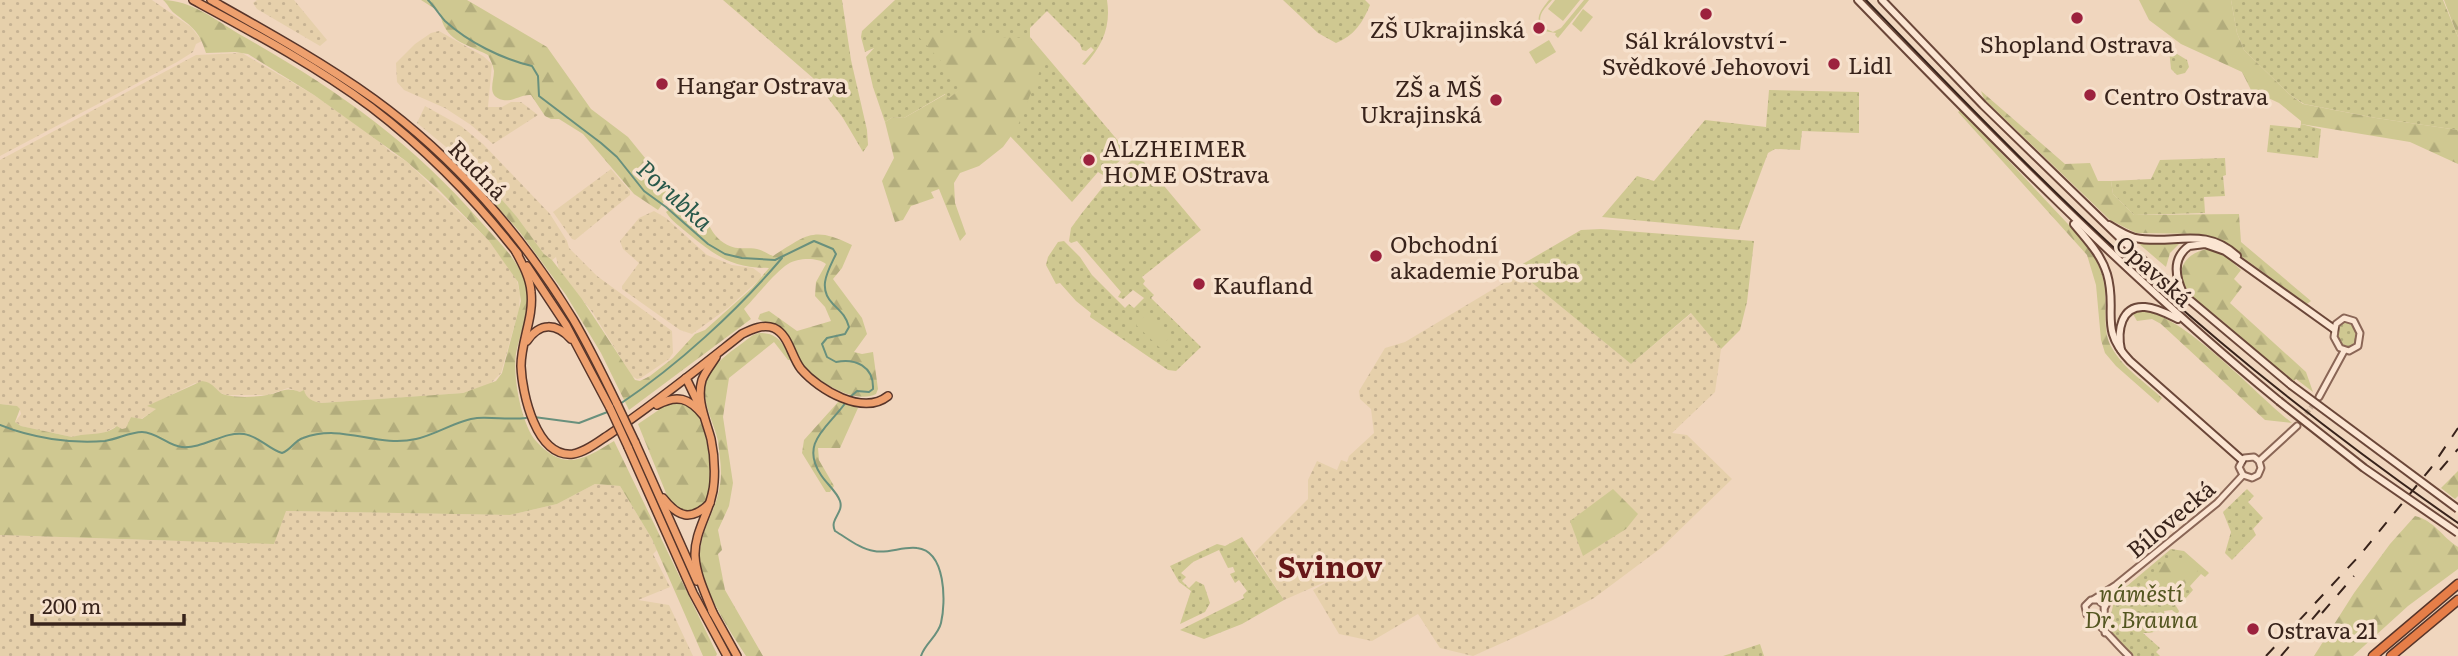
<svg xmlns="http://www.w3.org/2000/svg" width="2458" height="656" viewBox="0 0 2458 656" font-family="Literata,serif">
<defs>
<pattern id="farmland-dots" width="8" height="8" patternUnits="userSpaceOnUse" patternTransform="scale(1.75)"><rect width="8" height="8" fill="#e6d0ab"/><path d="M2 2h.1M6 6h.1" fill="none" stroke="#c6b293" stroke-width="1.8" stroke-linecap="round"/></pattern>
<pattern id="green-dots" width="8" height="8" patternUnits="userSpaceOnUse" patternTransform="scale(1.75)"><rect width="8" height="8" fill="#cfc891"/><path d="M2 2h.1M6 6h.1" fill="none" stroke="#b2ac7c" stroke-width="1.8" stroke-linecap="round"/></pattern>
<pattern id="forest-firs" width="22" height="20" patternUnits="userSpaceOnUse" patternTransform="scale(1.75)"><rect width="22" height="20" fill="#cfc891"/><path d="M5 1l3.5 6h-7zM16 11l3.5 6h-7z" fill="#b2ac7c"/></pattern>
</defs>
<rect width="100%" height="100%" fill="#f0d6be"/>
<g fill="url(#farmland-dots)">
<path d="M 0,0 L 152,0 L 191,27 L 202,41 L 196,44 L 193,52 L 177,62 L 0,156 Z"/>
<path d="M 257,0 L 294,0 L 327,40 L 320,46 L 257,9 L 253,3 Z"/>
<path d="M 439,31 L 483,56 L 492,64 L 488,107 L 502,107 L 511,102 L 521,102 L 538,115 L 493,144 L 471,125 L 445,108 L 404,90 L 397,82 L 396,63 L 415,44 L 431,33 Z"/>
<path d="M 242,53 L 314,95 L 374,137 L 391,152 L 406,161 L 489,241 L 516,277 L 520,294 L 519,309 L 501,373 L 490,384 L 463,393 L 321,403 L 310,400 L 300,392 L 288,388 L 268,395 L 226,395 L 195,383 L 149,406 L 157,409 L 141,419 L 131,417 L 127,428 L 122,429 L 117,426 L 100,435 L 80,435 L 72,437 L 21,426 L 15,422 L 21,414 L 20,410 L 16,406 L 0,404 L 0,160 L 196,55 Z"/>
<path d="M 425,106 L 461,126 L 483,144 L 550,214 L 567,241 L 569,248 L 597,276 L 672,331 L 673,353 L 669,359 L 641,378 L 637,379 L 632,376 L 593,313 L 559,270 L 556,257 L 551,261 L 544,254 L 517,217 L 468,165 L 417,123 Z"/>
<path d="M 611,169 L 630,191 L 630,195 L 575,240 L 572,239 L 553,212 Z"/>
<path d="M 654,211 L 666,218 L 707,255 L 732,265 L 753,268 L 761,274 L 761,278 L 728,308 L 692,334 L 680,330 L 622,289 L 622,286 L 639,263 L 623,249 L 620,241 L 639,218 Z"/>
<path d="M 1520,273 L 1631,364 L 1692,313 L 1721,349 L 1715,392 L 1672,433 L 1687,435 L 1732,479 L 1661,548 L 1594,598 L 1553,620 L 1473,656 L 1440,648 L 1418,614 L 1372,641 L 1339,634 L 1313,590 L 1334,578 L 1284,600 L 1254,553 L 1308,499 L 1308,480 L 1317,461 L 1337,470 L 1341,460 L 1347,462 L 1349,456 L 1374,433 L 1371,409 L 1360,399 L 1359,391 L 1385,348 L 1405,342 Z"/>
<path d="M 595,484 L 620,486 L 652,539 L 657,550 L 653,554 L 670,587 L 638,600 L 669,605 L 693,656 L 0,656 L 0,535 L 178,541 L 286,511 L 510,515 L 557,504 Z"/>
</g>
<g fill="url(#green-dots)">
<path d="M 723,0 L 842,0 L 851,60 L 867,130 L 868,145 L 863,152 L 843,118 L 813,78 Z"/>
<path d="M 895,0 L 1107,0 C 1111,26 1103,45 1085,65 L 1082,64 L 1094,50 L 1091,47 L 1086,51 L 1082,50 L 1080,44 L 1047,11 L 1030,28 L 1030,37 L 1125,149 L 1129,147 L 1129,153 L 1103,175 L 1098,172 L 1072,202 L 964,87 L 949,98 L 945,94 L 904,118 L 893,117 L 885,122 L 873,87 L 866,57 L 874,48 L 865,52 L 861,37 L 862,31 Z"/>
<path d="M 1283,0 L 1365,0 L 1370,5 C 1363,22 1354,36 1336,43 L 1318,33 Z"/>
<path d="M 2231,0 L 2443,0 L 2458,37 L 2458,130 L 2376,118 L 2304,104 L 2289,94 L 2244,50 L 2237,33 Z"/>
<path d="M 2169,49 L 2187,60 L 2189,67 L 2185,73 L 2177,75 L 2171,69 Z"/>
<path d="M 1769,90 L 1859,92 L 1859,133 L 1802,131 L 1800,150 L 1775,149 L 1768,153 L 1739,230 L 1602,217 L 1637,176 L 1654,181 L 1705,120 L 1766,127 Z"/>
<path d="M 2301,124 L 2321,129 L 2318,158 L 2267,152 L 2270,125 L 2300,128 Z"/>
<path d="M 2225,158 L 2226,175 L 2223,176 L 2225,196 L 2204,197 L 2205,213 L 2134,215 L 2113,194 L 2111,181 L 2151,179 L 2160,160 Z"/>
<path d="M 1133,159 L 1144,162 L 1201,230 L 1142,277 L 1145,281 L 1143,284 L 1154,295 L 1151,298 L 1201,347 L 1176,371 L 1168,370 L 1090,317 L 1091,313 L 1076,301 L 1060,283 L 1056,284 L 1046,265 L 1048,257 L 1058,242 L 1064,241 L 1080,257 L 1092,275 L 1125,308 L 1129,304 L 1134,308 L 1144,298 L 1133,290 L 1123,299 L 1118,297 L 1121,292 L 1077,241 L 1071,243 L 1069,241 L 1071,228 L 1082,213 L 1102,188 Z"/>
<path d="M 1601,229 L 1754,241 L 1747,302 L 1740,330 L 1721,349 L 1691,313 L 1631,364 L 1520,273 L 1521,265 L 1581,230 Z"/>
<path d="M 2344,321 L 2352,323 L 2357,335 L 2355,344 L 2351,348 L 2342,346 L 2337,337 L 2338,326 Z"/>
<path d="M 2247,489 L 2254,496 L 2248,502 L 2263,518 L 2253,529 L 2256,535 L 2232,560 L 2225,553 L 2231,532 L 2223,512 Z"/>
<path d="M 1242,537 L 1284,600 L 1242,624 L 1204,639 L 1180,630 L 1244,598 L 1243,595 L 1247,591 L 1239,580 L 1235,583 L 1230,574 L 1235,572 L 1233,567 L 1228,568 L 1219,550 L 1193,562 L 1181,573 L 1186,577 L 1182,581 L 1189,588 L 1196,581 L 1204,585 L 1210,603 L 1205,612 L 1180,624 L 1191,591 L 1179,582 L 1170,566 L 1217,544 L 1225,546 Z"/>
<path d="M 2171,549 L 2184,551 L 2209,573 L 2205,577 L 2201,574 L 2190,586 L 2193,590 L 2186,598 L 2181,595 L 2174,603 L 2179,611 L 2178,614 L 2186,621 L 2172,610 L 2164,611 C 2167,626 2159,634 2143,633 L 2160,648 L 2156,652 L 2160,656 L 2134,656 L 2110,633 L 2109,624 L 2115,596 Z"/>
<path d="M 1760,644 L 1764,656 L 1723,656 Z"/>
</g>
<g fill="url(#forest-firs)">
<path d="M 163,0 C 190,0 216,20 239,34 C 333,87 410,140 481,222 C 497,240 517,258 525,282 C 533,304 522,327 517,349 C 511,371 521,424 536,441 C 564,472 583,460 614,441 L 717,654 L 716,656 L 703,656 L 652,539 L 620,486 L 595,484 L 557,504 L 510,515 L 286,511 L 274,544 L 0,535 L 0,404 L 17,406 L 20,409 L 15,422 L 21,426 L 72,437 C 88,432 103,437 117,426 L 122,429 L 126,428 L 131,417 L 142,419 L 156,409 L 147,406 L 202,381 C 216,383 216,393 226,395 C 238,398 256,397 267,395 C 282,393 283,386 300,392 L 304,390 C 306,399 313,401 321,403 L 463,393 L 496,381 L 502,373 L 521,301 L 518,282 L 489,241 L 438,189 L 406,161 L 314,95 L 248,54 L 235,52 L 206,53 C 199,30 192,27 174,13 C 169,9 168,4 163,0 Z"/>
<path d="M 421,0 L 467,0 L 547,47 L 591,109 L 628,137 L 667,185 L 668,196 L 658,210 L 634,194 L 583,134 L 559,119 L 551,119 L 545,116 L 531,95 C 521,94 513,102 503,100 C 486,96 494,82 494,71 C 493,65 491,61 488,55 C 465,43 444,41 440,12 Z"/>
<path d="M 2139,0 L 2231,0 L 2237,33 L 2244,50 L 2289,94 L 2303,104 L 2376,118 L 2458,130 L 2458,164 L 2410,142 L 2301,124 L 2301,121 L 2279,103 L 2251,90 L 2242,72 L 2181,44 L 2149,20 Z"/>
<path d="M 2444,0 L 2458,0 L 2458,37 Z"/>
<path d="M 916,34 L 1028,38 L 1045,58 L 1017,128 L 1003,147 L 979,166 L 960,173 L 954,183 L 955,203 L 966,234 L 960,241 L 939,189 L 931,192 L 934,198 L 911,206 L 903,220 L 895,222 L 882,181 L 894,158 L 885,122 L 893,117 L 904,118 L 946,94 L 949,98 L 964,86 Z"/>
<path d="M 1981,91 L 2065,164 L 2090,163 L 2098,181 L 2111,181 L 2113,194 L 2134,215 L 2239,214 L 2241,242 L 2311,301 L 2307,304 L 2216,238 L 2201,234 L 2136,233 L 2110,220 L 1984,99 Z"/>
<path d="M 1961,110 L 2083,240 C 2094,255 2103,270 2105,289 C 2107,307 2102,333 2112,348 C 2123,368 2146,383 2162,398 L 2158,403 L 2116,366 L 2105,353 L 2101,340 L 2096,285 L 2087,255 L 1958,112 Z"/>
<path d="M 451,152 L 495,192 L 517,217 L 544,254 L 552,260 L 582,299 L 635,380 L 640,381 L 650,376 L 673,358 L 695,334 L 705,330 L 752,288 L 769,268 C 733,268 717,257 690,235 C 681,227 672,222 666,212 L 682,200 C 711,210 704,230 724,243 C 736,251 745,247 757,249 C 762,250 768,254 773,256 C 807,235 813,226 852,245 L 842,268 L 833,279 L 862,318 L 867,334 L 854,352 L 862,354 L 873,352 L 878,389 L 876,394 C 855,405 816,381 803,364 C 796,355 794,343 787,335 C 779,324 768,325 758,319 L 760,314 L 769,311 L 797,331 L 831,321 L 825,307 L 815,296 L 816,282 L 826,264 C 817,257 798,258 788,264 C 776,271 755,298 744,309 L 751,319 L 629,410 L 601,353 L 566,295 L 519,231 L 461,166 Z"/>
<path d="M 2138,243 L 2179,244 L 2170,253 L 2166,267 Z"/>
<path d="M 2208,249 L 2220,251 L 2241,270 L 2234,279 L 2242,287 L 2230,303 L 2306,372 L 2313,392 L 2296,379 L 2294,381 C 2268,361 2244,340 2220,319 C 2208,309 2191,299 2184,286 C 2175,266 2189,252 2208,249 Z"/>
<path d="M 2145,310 C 2193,323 2255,394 2292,423 L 2265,420 L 2161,324 L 2152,319 L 2137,321 L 2133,314 L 2136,311 Z"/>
<path d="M 759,333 C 777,332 785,344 790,360 L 788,360 L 774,342 L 729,378 L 723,417 L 733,483 L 729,506 L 718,530 L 722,550 L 718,554 L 725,590 L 763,656 L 746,656 C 729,630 710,601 702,571 C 692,535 721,511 721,473 C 721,463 719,451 718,441 C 714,422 699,398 707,379 C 714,361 738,347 753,335 Z"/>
<path d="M 839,401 L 858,408 L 840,448 L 818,448 L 819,460 L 834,486 L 830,492 L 826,492 L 802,453 L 804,440 Z"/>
<path d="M 684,402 C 691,407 696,410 699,418 C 708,436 717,486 704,504 C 701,508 694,510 690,513 L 679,510 L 670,503 L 638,424 L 669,403 Z"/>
<path d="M 2458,471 L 2458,496 L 2455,499 L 2441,488 Z"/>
<path d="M 1613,489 L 1638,514 L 1626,529 L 1583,556 L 1570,521 Z"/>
<path d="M 2415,516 C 2435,521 2442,537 2458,547 L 2458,569 L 2408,606 L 2353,656 L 2314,656 L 2354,593 L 2390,544 Z"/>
<path d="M 2167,559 C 2181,559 2193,557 2198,571 L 2183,586 L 2173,601 L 2159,594 L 2152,575 L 2157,566 Z"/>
</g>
<g fill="#cfc891">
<path d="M 1549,0 L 1552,0 C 1544,9 1535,17 1544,28 L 1553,32 L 1561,28 L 1584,0 L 1589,0 L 1558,38 L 1555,35 L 1556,33 L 1544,31 C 1533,19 1541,10 1549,0 Z"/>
<path d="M 1555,0 L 1580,0 L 1563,21 L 1548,9 Z"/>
<path d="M 1583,9 L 1593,17 L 1581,32 L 1572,24 Z"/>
<path d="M 1549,40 L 1556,52 L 1536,64 L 1529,52 Z"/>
<path d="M 1148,312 L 1172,335 L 1160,348 L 1136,325 Z"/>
</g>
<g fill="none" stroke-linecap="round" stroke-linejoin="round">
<g stroke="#69907d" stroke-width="2">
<path d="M 428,0 C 434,6 439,14 445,21 C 468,42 502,59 532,66 L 538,76 L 539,96 L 601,143 L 617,157 L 644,191 L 666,207 L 708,244 L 725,254 L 742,258 L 775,260 L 814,241 L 833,249 L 836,254 C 828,271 817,288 833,304 C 841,312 846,316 849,327 L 845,334 L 827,338 L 822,344 L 827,357 L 836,362 C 855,358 874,366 873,389 L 869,392 L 857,391 L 849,398"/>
<path d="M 846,402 C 829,427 799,442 821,475 C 826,483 837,492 840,501 C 844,513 829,519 835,531 C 847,538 860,549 874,551 C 888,554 903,546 917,548 C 946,551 946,602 941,623 C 938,636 925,643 921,656"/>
<path d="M 620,404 C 678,365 736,312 782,258"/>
<path d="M 534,417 L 579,423 L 610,411"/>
<path d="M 0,425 C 32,438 71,444 105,441 C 118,439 130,432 142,432 C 157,432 168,446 182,447 C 203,449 224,431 244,434 C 259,436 268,449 282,453 C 291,450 294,441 303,438 C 343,423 376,448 416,439 C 436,435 457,420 477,418 C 494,417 510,420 526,418"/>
</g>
<path stroke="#cbb29d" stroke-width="5" stroke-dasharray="5 2.5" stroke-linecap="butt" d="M 2297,426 L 2319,397"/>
<g stroke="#8a6656" stroke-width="9">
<g id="tertiary">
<path d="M 2344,318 L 2354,321 L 2360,333 L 2358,346 L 2349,351 L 2340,348 L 2334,337 L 2336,324 Z"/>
<path d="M 2319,397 L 2344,351"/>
<path d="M 2259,461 L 2297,426"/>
<path d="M 2243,475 L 2239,467 L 2244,458 L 2254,457 L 2259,461"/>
<path d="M 2243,475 L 2252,478 L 2258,475 L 2261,468 L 2259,461"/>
<path d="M 2094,599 L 2116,585 L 2217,503 L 2243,475"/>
<path d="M 2105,607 L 2115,587"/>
<path d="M 2105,633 L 2104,605 L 2098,600 L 2091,600 L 2085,606 L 2087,615 C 2101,624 2115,643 2129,656"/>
</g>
</g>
<g stroke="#6b4739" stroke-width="10">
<g id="secondary">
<path d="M 1858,0 C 1993,139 2129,278 2279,401"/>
<path d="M 1882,0 L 1983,105 L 2148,265 L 2291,385"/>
<path d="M 2074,224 C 2087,240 2101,254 2107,274 C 2118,311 2098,328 2130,361 L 2242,460"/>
<path d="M 2109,225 C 2117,230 2125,235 2135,238 C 2172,246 2204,225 2237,256"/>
<path d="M 2183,293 C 2175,276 2172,258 2189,246 L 2205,244 L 2225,251 L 2334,329"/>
<path d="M 2121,350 C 2117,331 2121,305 2145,307 C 2157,308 2168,314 2178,319"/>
</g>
</g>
<g stroke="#57352a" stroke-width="10">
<g id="trunk">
<path d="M 193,0 C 254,33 316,66 371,107 C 426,149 475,199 518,254"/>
<path d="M 211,0 C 266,31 322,62 374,99 C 454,157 522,235 573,319 C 589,346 603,375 617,404"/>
<path d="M 516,252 C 523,265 530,278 531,292 C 534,317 521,341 521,366 C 522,393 536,458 573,454 C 586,452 599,441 610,434 C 656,403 699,368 742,334 C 752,329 763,324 774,328 C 789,335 791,356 801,369 C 819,390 863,416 888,396"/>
<path d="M 527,266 L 566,325 L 610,408"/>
<path d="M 527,341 C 540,322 556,323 571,339"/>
<path d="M 686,378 L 699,405"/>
<path d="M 657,405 C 677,394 689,398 703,415"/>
<path d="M 635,442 L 697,581"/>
<path d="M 628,447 L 693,593 L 727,656"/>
<path d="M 663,498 C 678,517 691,522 710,503"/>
<path d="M 712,611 L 737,656"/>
<path d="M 713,613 C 706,595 696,575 695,556 C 694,530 713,508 714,482 C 715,468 714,453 711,439 C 706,420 696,400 702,380 C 705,372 711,365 716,357"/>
</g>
</g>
<g stroke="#57352a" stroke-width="11">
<g id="motorway">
<path d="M 2373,656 L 2458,584"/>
<path d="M 2391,656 L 2458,600"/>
</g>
</g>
<use href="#tertiary" stroke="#fbe5d2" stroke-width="5"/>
<use href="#secondary" stroke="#fbe5d2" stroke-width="6"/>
<use href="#trunk" stroke="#eea06e" stroke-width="7"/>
<use href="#motorway" stroke="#e67e48" stroke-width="8"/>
<path stroke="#38231b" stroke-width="2" d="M 1866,0 C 1961,98 2056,197 2157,287 C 2252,372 2353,450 2458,523"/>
<g stroke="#38231b" stroke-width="2" stroke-dasharray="12 12" stroke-linecap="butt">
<path d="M 2440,470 L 2458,449"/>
<path d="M 2322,613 L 2354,576"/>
<path d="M 2266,656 L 2360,555 L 2431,468 L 2458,428"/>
<path d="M 2281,656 L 2326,603"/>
</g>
<g stroke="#6b4739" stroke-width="10" stroke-linecap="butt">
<g id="secondary-bridge">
<path d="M 2291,385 L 2458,509"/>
<path d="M 2279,401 L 2364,468 L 2458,533"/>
</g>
</g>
<g stroke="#57352a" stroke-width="10" stroke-linecap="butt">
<g id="trunk-bridge">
<path d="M 617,404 L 635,442"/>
<path d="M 610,408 L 628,447"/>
</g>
</g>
<use href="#secondary-bridge" stroke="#fbe5d2" stroke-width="6"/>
<use href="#trunk-bridge" stroke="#eea06e" stroke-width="7"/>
</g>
<g fill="#9c223e" stroke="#f7e2ce" stroke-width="2.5">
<circle cx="1706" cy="14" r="7"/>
<circle cx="2077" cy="18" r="7"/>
<circle cx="1539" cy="28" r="7"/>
<circle cx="1834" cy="64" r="7"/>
<circle cx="662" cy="84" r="7"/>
<circle cx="2090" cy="95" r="7"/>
<circle cx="1496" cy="100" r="7"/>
<circle cx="1089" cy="160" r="7"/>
<circle cx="1376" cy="256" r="7"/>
<circle cx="1199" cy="284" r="7"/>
<circle cx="2253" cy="629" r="7"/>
</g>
<g text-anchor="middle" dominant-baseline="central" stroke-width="7" stroke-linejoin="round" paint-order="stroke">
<g font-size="23" fill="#38231b" stroke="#f7e2ce" text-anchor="start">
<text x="1525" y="28" text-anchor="end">ZŠ Ukrajinská</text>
<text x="1706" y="39" text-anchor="middle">Sál království -<tspan x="1706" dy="26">Svědkové Jehovovi</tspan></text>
<text x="2077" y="43" text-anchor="middle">Shopland Ostrava</text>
<text x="1848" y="64">Lidl</text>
<text x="676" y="84">Hangar Ostrava</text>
<text x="1482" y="87" text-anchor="end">ZŠ a MŠ<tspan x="1482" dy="26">Ukrajinská</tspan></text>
<text x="2104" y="95">Centro Ostrava</text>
<text x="1103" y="147">ALZHEIMER<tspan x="1103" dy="26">HOME OStrava</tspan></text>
<text x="1390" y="243">Obchodní<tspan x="1390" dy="26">akademie Poruba</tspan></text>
<text x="1213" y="284">Kaufland</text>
<text x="2267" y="629">Ostrava 21</text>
</g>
<g font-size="23" fill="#38231b" stroke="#f7e2ce">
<text transform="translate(479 169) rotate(46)">Rudná</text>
<text transform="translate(2155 270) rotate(42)">Opavská</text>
<text transform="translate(2170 518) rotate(-40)">Bílovecká</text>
</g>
<g font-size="23" font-style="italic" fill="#545621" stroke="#f7e2ce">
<text x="2141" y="592">náměstí<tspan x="2141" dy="26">Dr. Brauna</tspan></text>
</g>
<g font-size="24" font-style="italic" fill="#29594b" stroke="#f7e2ce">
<text transform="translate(676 194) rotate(42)">Porubka</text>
</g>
<g font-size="30" font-weight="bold" fill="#671819" stroke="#f7e2ce">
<text x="1330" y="565">Svinov</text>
</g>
</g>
<path d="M32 614v10h152v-10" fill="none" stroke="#38231b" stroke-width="3.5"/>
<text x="42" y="614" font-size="21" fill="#38231b" stroke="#f7e2ce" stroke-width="5" paint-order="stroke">200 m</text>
</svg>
